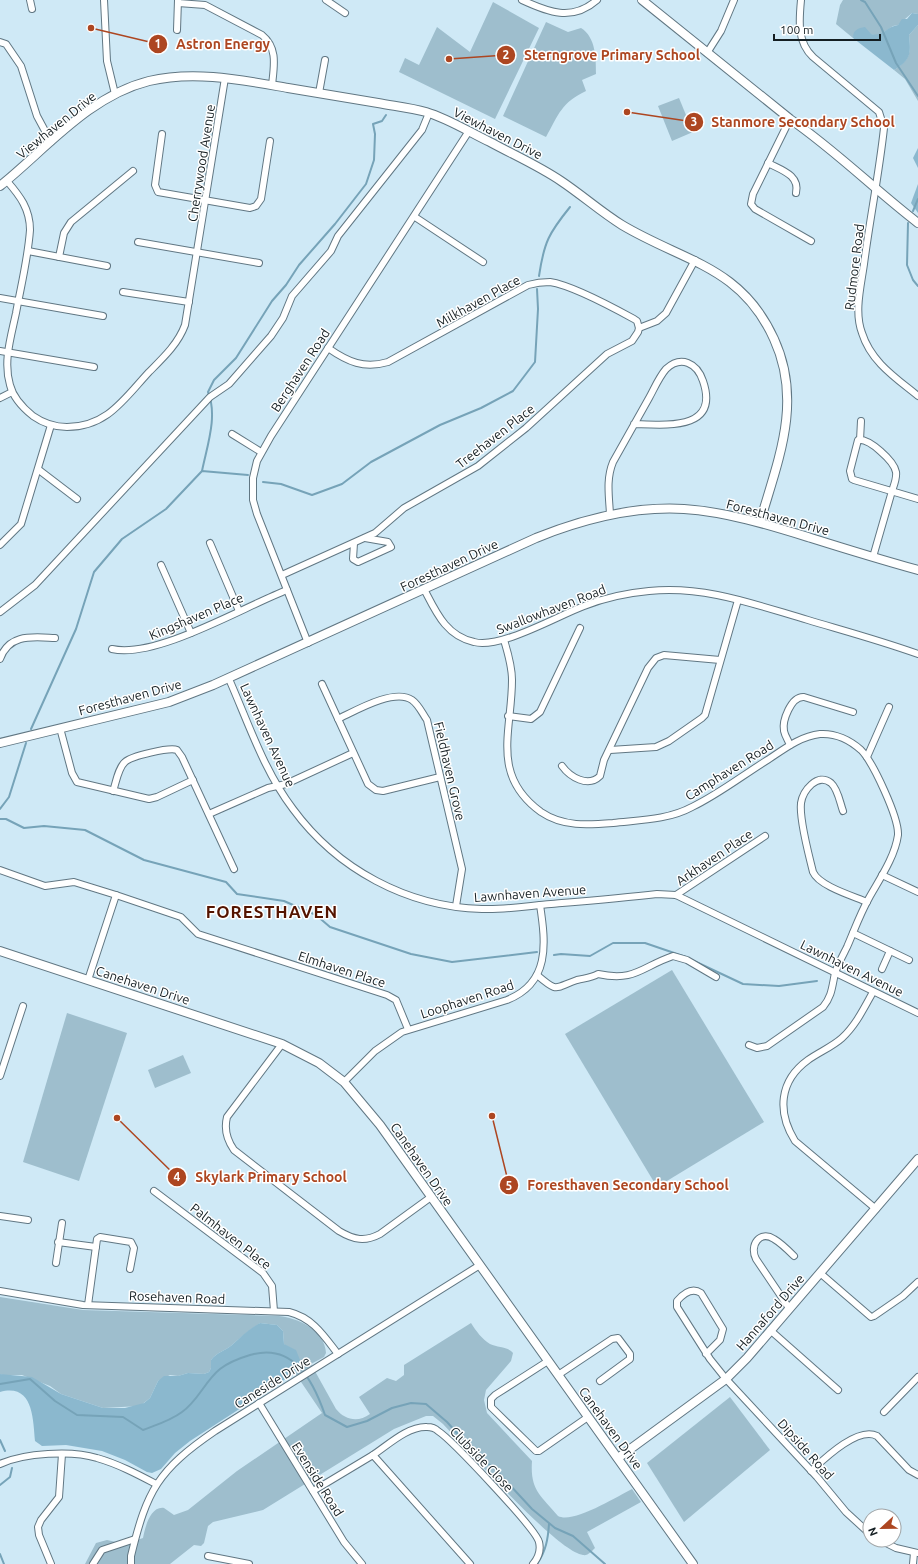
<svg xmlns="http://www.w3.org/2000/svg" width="918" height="1564" viewBox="0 0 918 1564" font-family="Ubuntu,sans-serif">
<rect width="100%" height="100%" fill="#cfe9f6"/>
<g fill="#9ebecd">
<path d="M 843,0 L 918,0 L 918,14 L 912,13 L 898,25 L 893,26 L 878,36 L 870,34 L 853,36 L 853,38 L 836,24 L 840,5 Z"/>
<path d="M 493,2 L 539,28 L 495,119 L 399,72 L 405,58 L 419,65 L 437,27 L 470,52 Z"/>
<path d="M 546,22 L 568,32 L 581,28 C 596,37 596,59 596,74 L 582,80 L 586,91 C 561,103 559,114 546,137 L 503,116 Z"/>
<path d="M 918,25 L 918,101 L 905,79 L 894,70 C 910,60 911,54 909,35 Z"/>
<path d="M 679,98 L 693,132 L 672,141 L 658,106 Z"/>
<path d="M 672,970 L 764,1122 L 657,1187 L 565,1034 Z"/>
<path d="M 67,1013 L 127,1033 L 79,1181 L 23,1162 Z"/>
<path d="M 183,1055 L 191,1073 L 155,1088 L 148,1070 Z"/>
<path d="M 0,1297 L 83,1310 L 279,1316 C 298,1318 325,1330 326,1353 L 324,1357 L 311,1364 L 336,1409 C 345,1420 358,1423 370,1414 L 359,1397 L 387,1378 L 396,1381 L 404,1375 L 404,1365 L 471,1323 C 476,1331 482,1339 490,1344 C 498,1348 507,1346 513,1353 L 511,1361 L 486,1390 L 484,1400 L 487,1413 L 532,1461 C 530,1490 540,1495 558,1516 C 573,1524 616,1497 632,1489 L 641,1502 L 587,1532 L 595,1548 C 592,1551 588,1556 583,1555 C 556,1551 466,1448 443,1424 L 433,1416 L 426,1416 L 394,1429 L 263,1510 L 213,1522 L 208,1526 L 204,1543 L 201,1546 L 194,1545 L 170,1564 L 85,1564 L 96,1543 L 107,1540 L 125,1544 L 143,1538 C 145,1528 150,1506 164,1508 L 174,1515 L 188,1510 L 237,1471 L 322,1413 L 295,1373 L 301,1363 L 284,1344 L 283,1331 L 277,1325 L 260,1323 C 250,1330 241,1337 232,1345 C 225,1351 217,1352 211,1360 L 211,1368 L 209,1372 L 204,1374 L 188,1373 L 178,1376 L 170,1375 L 158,1381 L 150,1398 L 140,1406 L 103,1408 L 61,1394 L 50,1386 L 22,1375 L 3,1375 L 0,1374 Z"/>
<path d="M 730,1397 L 770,1450 L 684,1522 L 647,1463 Z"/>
</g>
<g fill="#8bb8ce">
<path d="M 912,13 L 918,14 L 918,25 L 909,35 C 911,54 911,60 894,70 L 853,38 C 853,30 858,28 865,27 L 871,34 C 884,37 885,27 898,25 L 902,19 L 907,19 Z"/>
<path d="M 918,148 L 918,168 L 913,158 Z"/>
<path d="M 918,184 L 918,213 L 911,203 Z"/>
<path d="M 260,1323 L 277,1325 L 283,1331 L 284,1344 L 296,1350 L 300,1360 L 295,1373 L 190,1441 L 175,1453 L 161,1469 L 152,1473 L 147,1472 L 125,1460 L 102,1451 L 66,1445 L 42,1446 L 35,1441 C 33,1418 33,1383 0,1392 L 0,1374 L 32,1377 L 61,1394 L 103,1408 L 125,1408 L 144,1403 L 150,1398 L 158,1381 L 164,1376 L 178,1376 L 188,1373 L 204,1374 L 209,1372 L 211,1368 L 211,1360 C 217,1352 225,1351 232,1345 C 241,1337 249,1329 260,1323 Z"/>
</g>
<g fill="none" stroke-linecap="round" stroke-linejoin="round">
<g stroke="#76a3b8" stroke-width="2">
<path d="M 861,0 L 865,2 L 881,27 L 896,63 L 918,96"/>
<path d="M 913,211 L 918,199"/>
<path d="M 908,223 L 907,265 L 913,280 L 918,286"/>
<path d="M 539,276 C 544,242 549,233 570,207"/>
<path d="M 202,471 C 207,446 218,416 208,392 L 214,380 L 236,358 L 272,301 L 286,285 L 299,265 L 335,224 L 366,184 L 374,160 L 375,134 L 373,124 L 382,121 L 386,115"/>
<path d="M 263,482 L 281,484 L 312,495 L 342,484 L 371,462 L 440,425 L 481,408 L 513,391 L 535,362 L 538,309 L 537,289"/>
<path d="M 31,729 L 76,629 L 94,572 L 122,539 L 166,509 L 202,471 L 248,475"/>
<path d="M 0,809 L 9,797 L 26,743"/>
<path d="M 0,819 L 6,819 L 24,828 L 44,826 L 85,830 L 144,860 L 226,882 L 237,894 L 284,901 L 316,915 L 330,927 L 411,954 L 452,962 L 537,952"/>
<path d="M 554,955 L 561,954 L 590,956 L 613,943 L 645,943 L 686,957"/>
<path d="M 692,960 L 743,984 L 779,986 L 817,981"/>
<path d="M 0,1384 L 30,1379 L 55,1401 L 77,1415 L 123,1417 L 143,1430 C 156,1425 170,1421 182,1412 C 198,1401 205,1381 220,1369 C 229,1362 240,1358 250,1355 C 293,1342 313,1380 325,1415 L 347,1427 L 367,1421 L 392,1408 L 411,1403 L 426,1404 L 447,1422 L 475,1453 L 497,1471 L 532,1509 L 555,1528 L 573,1536 L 605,1564"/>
<path d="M 0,1440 L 5,1451"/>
<path d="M 0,1485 L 10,1477 L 12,1468"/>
<path d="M 0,1554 L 4,1564"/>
<path d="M 537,1564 C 546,1551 548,1539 549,1524"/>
</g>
<g stroke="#617783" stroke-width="8">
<g id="street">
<path d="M 30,0 L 32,9"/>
<path d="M 104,0 L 107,61 L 115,94"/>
<path d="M 326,0 L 345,13"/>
<path d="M 522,0 C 548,12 572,22 597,0"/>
<path d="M 801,0 C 799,21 797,42 813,57 L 879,112 L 884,128 C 879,174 870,218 864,264 C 861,286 854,312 862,333 C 871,362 896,378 918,396"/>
<path d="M 178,3 L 205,5 L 262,35 C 278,48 274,66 272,85"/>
<path d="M 177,30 L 178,0"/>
<path d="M 0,42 L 6,44 L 21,66 L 37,116 L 51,142"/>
<path d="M 707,53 L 721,31 L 734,0"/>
<path d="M 319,93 L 325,60"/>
<path d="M 790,119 L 753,194 L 751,204 L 755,209 L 811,241"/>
<path d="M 162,134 L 155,185 L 158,192 L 250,208 L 256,206 L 261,199 L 270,141"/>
<path d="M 768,163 C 781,170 800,175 796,193"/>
<path d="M 7,181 C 20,196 30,209 30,230 C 28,258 21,286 16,313 C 11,337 3,361 10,385 C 13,397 23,408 33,416 C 43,423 55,427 67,427 C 107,427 124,399 149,372 C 163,358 178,344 185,325 L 225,78"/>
<path d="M 415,217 L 483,262"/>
<path d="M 138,242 L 259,263"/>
<path d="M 28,251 L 107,266"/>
<path d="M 59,257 L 64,233 L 71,222 L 133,171"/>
<path d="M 123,292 L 189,302"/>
<path d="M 0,298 L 103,316"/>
<path d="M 639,328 L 657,321 L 666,313 L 695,260"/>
<path d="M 0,351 L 94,367"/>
<path d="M 0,398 L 12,392"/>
<path d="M 232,434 L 261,452"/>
<path d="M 860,440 L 861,421"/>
<path d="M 39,470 L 77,499"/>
<path d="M 610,514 C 609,496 606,479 613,462 C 625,441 637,419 649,398 C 654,389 659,377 666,369 C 681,355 697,363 703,381 C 720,431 666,425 634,424"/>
<path d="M 210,543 L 239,611"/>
<path d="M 354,543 L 353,559 L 358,562 L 391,547 L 388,542 L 365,538"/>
<path d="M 0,545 L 21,524 L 51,425"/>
<path d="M 873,557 L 892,491 C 894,485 897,478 896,472 C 894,461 869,438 858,440 L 850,471 L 852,479 L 854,480 L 918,499"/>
<path d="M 161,565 L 191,633"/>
<path d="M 282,575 L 375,533 L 404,508 L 478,466 L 526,428 L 607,354 L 632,341 L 638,332 L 639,328 L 637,321 L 634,319 C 614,308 570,285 550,282 C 542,282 535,283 528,285 L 388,362 C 364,369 348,362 328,348"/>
<path d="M 424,589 C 436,612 446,636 474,642 C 501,649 557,616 584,606 C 604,598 627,593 649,591 C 704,585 756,605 808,620 C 845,631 882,641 918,654"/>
<path d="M 0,612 L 35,585 L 48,571 L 210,397 L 229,384 L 271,336 L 283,318 L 292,296 L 331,251 L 338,236 L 422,130 L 429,113"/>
<path d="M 504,640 C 508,653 512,667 512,680 C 512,731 490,775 541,812 C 563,827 588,825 613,823 C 639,820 668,820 692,807 C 719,794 743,775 769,759 C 784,749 801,736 820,734 C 835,733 850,740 861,750 C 873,762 899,818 898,835 C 895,857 879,880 869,898 C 860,914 854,931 847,947 C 843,955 838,964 835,973 C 832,987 832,996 823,1007 L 767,1046 L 757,1048 L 749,1045"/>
<path d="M 308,643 L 257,514 L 253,500 L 253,478 L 257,461 L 271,436 L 469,131"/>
<path d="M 112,649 C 156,659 243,607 287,590"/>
<path d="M 0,659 C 9,633 33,637 55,638"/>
<path d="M 229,679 C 248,722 264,771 293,809 C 337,869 407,907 482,909 C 505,910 528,906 551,904 C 586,901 622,898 657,894 L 676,895 L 918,1013"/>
<path d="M 322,684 L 368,784 L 376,790 L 383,791 L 440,777"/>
<path d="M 508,716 L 531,719 L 540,712 L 580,628"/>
<path d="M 338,719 C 355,711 394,688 412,700 C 419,705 422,713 427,720 L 462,869 L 456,906"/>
<path d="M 60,728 L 72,773 L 77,782 L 149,799 L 157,797 L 193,780"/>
<path d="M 790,745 C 788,740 785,736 784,731 C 782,721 791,696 804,697 L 853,712"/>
<path d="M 610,750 L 656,747 L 669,741 L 702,718 L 705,715 L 738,600"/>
<path d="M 867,757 L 889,707"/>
<path d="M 562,766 C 570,777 588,788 600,776 L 604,760 L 648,668 L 656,658 L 664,655 L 720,660"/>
<path d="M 113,791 C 116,783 118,768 125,762 C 131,756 170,747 177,750 L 182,757 L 234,869"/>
<path d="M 843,811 C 840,803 838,789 831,783 C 817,772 803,791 801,803 C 799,820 809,855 813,872 C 819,886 853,896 867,902"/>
<path d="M 209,814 L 268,788 L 286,784 L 353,753"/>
<path d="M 0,870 L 45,886 L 74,882 L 116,895 L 181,917 L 198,934 L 387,995 L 396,1000 L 408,1029"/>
<path d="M 882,875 L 918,892"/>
<path d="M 676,895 L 765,836"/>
<path d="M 853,933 L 909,960"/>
<path d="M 882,969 L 890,951"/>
<path d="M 537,975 C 558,993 554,988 577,980 C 585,978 591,978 598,974 C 635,982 641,967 673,956 L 687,960 L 716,977"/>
<path d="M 88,980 L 116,895"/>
<path d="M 873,992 C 864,1008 856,1025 842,1038 C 832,1047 819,1052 808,1060 C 779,1081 777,1112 795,1141 L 876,1209"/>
<path d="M 282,1044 L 227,1117 C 224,1129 227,1140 234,1150 L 339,1231 C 354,1240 365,1242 380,1234 L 431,1197"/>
<path d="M 0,1076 L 23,1006"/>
<path d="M 344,1082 L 375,1051 L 402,1032 L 507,1000 C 550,983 546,944 540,905"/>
<path d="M 154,1191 L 263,1273 L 272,1286 L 274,1311"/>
<path d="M 0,1216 L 28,1220"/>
<path d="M 58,1242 L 96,1247"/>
<path d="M 56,1263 L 62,1223"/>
<path d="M 820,1273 L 871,1317 L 874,1316 L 903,1296 L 918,1282"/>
<path d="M 0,1291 L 83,1305 L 289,1312 C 313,1318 324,1336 338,1354"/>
<path d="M 88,1305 L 97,1239 L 100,1237 L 131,1242 L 134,1248 L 130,1269"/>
<path d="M 789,1308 L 756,1259 C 749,1245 760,1230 774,1239 C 781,1243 788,1250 794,1256"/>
<path d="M 770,1330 L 838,1390"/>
<path d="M 706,1354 L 720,1340 L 723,1329 L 701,1293 C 692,1287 683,1294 677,1301 L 677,1307 L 710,1359 L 726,1379 L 817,1477 L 846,1512 L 870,1534"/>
<path d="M 548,1361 L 495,1395 L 491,1399 L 491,1407 L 536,1451 L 539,1451 L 588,1417"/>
<path d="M 558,1375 L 612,1339 L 618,1338 L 630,1354 L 630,1359 L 600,1381"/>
<path d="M 259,1403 L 344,1542 L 362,1564"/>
<path d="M 884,1412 L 918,1377"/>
<path d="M 373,1455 C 388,1445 408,1426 427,1427 C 431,1427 435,1428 438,1431 C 452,1440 536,1529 539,1542 C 541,1550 538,1558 533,1564"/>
<path d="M 0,1464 C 24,1453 72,1450 97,1458 C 118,1464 137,1474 156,1484"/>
<path d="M 811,1471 C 824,1459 858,1426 877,1436 L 909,1470 L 918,1475"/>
<path d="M 313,1491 L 373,1455 L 470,1564"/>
<path d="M 880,1540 L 896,1548 L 918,1553"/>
<path d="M 208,1556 L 249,1564"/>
<path d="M 51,1564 L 39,1535 L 38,1527 L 41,1520 L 59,1497 L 62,1454"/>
<path d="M 93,1564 L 102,1550 L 135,1539"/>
<path d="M 131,1564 L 131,1556 C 147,1490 158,1470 215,1431 L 480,1265"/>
<path d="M 913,1564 L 914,1553"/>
</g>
</g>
<g stroke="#617783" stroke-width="10">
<g id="secondary">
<path d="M 642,0 L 790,119 C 835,150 875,190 918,223"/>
<path d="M 0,186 C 46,149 89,96 149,81 C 194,70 242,80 288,88 C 318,93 348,98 378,103 C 394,106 411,108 426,112 C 449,119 469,132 490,142 C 514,155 539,166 561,181 C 582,195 601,212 622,225 C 684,262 741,266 774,339 C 803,402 778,460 760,522"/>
<path d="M 0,743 L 169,702 L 213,685 L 536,538 C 583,519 633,506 684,509 C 728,512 769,525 811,538 C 846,549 882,560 918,570"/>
<path d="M 0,951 L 282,1044 L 319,1063 L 344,1082 L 380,1125 L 693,1564"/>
<path d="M 618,1458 L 726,1379 L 747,1358 L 918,1159"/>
</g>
</g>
<use href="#street" stroke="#fff" stroke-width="6"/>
<use href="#secondary" stroke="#fff" stroke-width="8"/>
</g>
<g text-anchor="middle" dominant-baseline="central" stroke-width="3" stroke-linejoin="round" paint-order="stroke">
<g font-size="13" fill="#141e22" stroke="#fff">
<text transform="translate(56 125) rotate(-39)">Viewhaven Drive</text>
<text transform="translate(498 133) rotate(27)">Viewhaven Drive</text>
<text transform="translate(201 163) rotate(-81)">Cherrywood Avenue</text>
<text transform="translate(854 267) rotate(-83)">Rudmore Road</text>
<text transform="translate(478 301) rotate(-29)">Milkhaven Place</text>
<text transform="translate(300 370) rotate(-57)">Berghaven Road</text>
<text transform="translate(495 436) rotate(-38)">Treehaven Place</text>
<text transform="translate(778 517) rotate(15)">Foresthaven Drive</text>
<text transform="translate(449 565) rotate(-25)">Foresthaven Drive</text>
<text transform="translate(551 609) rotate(-21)">Swallowhaven Road</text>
<text transform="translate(196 616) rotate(-23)">Kingshaven Place</text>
<text transform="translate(130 697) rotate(-15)">Foresthaven Drive</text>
<text transform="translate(268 735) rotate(65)">Lawnhaven Avenue</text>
<text transform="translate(729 770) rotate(-32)">Camphaven Road</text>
<text transform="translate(450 771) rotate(77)">Fieldhaven Grove</text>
<text transform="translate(714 857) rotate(-34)">Arkhaven Place</text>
<text transform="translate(530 893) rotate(-4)">Lawnhaven Avenue</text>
<text transform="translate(852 968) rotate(26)">Lawnhaven Avenue</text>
<text transform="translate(342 969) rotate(18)">Elmhaven Place</text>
<text transform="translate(143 985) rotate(18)">Canehaven Drive</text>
<text transform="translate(467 999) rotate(-18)">Loophaven Road</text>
<text transform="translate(422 1164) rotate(55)">Canehaven Drive</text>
<text transform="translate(231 1236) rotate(38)">Palmhaven Place</text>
<text transform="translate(177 1297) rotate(2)">Rosehaven Road</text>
<text transform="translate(770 1312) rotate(-49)">Hannaford Drive</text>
<text transform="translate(272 1382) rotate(-32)">Caneside Drive</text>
<text transform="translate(611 1428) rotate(54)">Canehaven Drive</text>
<text transform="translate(806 1449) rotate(48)">Dipside Road</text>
<text transform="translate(482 1459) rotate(46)">Clubside Close</text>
<text transform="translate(318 1479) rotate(58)">Evenside Road</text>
</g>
<g font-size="17" font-weight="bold" letter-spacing="1" fill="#541400" stroke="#fff">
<text x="272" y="911">FORESTHAVEN</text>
</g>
</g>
<path fill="none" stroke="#ad4621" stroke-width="1.5" d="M91 28L158 44M449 59L506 55M627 112L694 122M117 1118L177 1177M492 1116L509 1185"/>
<g fill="#ad4621" stroke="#fff" stroke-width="1.5">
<circle cx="91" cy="28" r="4"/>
<circle cx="449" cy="59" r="4"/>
<circle cx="627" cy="112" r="4"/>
<circle cx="117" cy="1118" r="4"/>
<circle cx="492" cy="1116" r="4"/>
<circle cx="158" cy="44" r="10"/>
<circle cx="506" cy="55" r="10"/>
<circle cx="694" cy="122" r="10"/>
<circle cx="177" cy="1177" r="10"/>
<circle cx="509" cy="1185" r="10"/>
</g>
<g font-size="12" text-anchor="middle" font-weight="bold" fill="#fff">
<text x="158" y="48">1</text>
<text x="506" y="59">2</text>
<text x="694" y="126">3</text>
<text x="177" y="1181">4</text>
<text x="509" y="1190">5</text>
</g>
<g font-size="14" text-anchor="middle" font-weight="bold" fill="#ad4621" stroke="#fff" stroke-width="3" stroke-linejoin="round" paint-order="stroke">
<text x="223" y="49">Astron Energy</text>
<text x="612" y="60">Sterngrove Primary School</text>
<text x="803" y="127">Stanmore Secondary School</text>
<text x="271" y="1182">Skylark Primary School</text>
<text x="628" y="1190">Foresthaven Secondary School</text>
</g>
<g transform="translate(882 1528) rotate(248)"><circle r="19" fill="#ffffff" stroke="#a1a5a7"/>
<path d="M0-3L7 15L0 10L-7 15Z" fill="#ad4621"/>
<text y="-6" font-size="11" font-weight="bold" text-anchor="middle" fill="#141e22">N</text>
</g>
<path d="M774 34v6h106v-6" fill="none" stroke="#141e22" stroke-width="2"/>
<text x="780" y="34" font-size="12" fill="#141e22" stroke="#ffffff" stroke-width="3" paint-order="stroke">100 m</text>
</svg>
